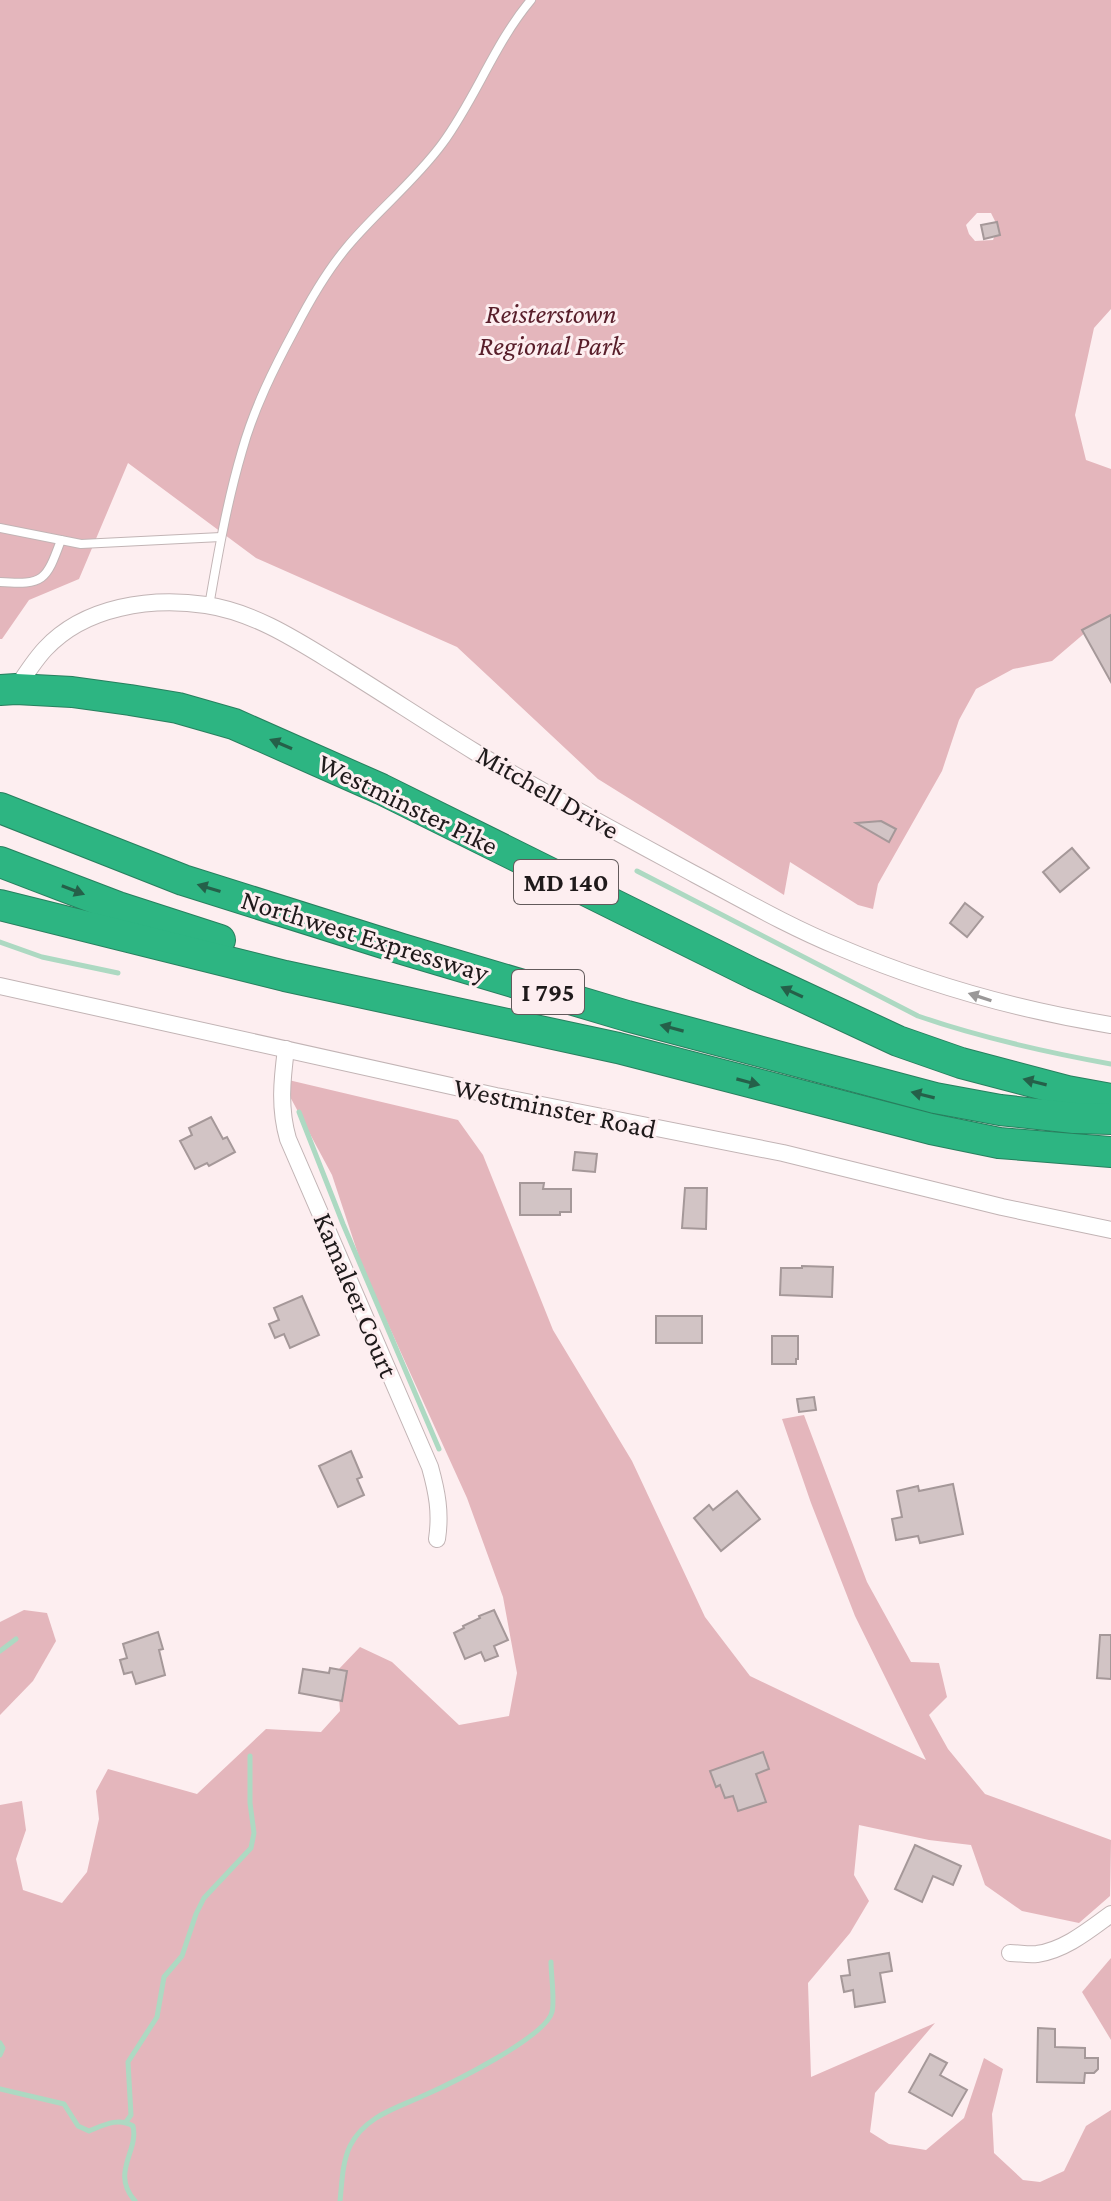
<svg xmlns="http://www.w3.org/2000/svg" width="1111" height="2201" viewBox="0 0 1111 2201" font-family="'Crimson Pro',serif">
<rect width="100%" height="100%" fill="#fdeef0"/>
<g fill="#e4b6bc" fill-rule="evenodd">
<path d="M 0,0 L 1111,0 L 1111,309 L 1094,328 L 1075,415 L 1086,460 L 1111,469 L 1111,617 L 1086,632 L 1052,661 L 1013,669 L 976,689 L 959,720 L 942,771 L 878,884 L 873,909 L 858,905 L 790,862 L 784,895 L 598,779 L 457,647 L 256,558 L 128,463 L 79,579 L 29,600 L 2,639 L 0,639 ZM 977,213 L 991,213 L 998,227 L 993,240 L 975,241 L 969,234 L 966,225 Z"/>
<path d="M 280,1078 L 458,1120 L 483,1155 L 553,1330 L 632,1461 L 705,1617 L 750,1676 L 926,1760 L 855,1616 L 811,1503 L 782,1419 L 804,1415 L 867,1582 L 911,1662 L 939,1663 L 947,1697 L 929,1715 L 948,1749 L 985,1794 L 1111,1840 L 1110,1896 L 1079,1923 L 1022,1911 L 985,1885 L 971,1845 L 929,1840 L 859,1825 L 854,1875 L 869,1901 L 850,1933 L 808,1983 L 811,2077 L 935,2023 L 875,2093 L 870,2132 L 889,2144 L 926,2150 L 964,2118 L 984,2058 L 1003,2069 L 992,2114 L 994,2153 L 1023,2180 L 1040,2182 L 1064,2171 L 1086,2126 L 1111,2110 L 1111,2201 L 0,2201 L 0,1805 L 22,1801 L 26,1830 L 16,1859 L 23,1890 L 62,1903 L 87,1872 L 99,1819 L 96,1791 L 108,1769 L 197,1794 L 266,1729 L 321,1732 L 340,1711 L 337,1671 L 360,1647 L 392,1662 L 459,1725 L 509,1716 L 517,1673 L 503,1597 L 467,1498 L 363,1269 L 332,1175 Z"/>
<path d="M 24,1610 L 47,1613 L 56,1641 L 33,1681 L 0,1715 L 0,1622 Z"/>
<path d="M 1111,1958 L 1111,2040 L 1082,1992 Z"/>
</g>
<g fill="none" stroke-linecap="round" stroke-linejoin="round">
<g stroke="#add9c2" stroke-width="5">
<path d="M 637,871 L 918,1016 C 981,1038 1045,1052 1111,1064"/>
<path d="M 0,942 L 42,957 L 118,973"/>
<path d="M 299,1112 L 343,1224 L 439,1449"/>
<path d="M 0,1651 L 16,1639"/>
<path d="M 0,2043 L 3,2048 L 0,2055"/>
<path d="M 0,2089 L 64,2104 L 78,2126 L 89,2131 C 104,2125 118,2117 133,2126 C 139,2152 110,2172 135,2201"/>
<path d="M 126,2122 L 131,2115 L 128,2062 L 157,2017 L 164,1977 L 182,1956 L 196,1914 L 204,1898 L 251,1848 L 254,1833 L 250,1803 L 250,1756"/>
<path d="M 340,2201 C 342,2183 342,2163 350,2146 C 365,2116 397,2108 425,2095 C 450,2084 546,2037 552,2012 C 555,1999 551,1976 551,1962"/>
</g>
</g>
<g fill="#d2c4c5" stroke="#a59899" stroke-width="2">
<path d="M 997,222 L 1000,235 L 984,239 L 981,225 Z"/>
<path d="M 1111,615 L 1111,682 L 1082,630 Z"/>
<path d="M 881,821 L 896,829 L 889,842 L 856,823 Z"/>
<path d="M 1072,848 L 1089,868 L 1060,892 L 1043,872 Z"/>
<path d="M 965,903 L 983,917 L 967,937 L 950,923 Z"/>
<path d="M 211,1117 L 223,1139 L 227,1137 L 235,1152 L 209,1166 L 207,1163 L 195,1169 L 180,1141 L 192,1135 L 189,1128 Z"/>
<path d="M 575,1152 L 597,1154 L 595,1172 L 573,1170 Z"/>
<path d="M 520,1183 L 544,1183 L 543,1189 L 571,1189 L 571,1212 L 560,1212 L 560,1215 L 520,1215 Z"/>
<path d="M 685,1188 L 707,1188 L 706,1229 L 682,1228 Z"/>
<path d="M 802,1266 L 833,1267 L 832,1297 L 780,1295 L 781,1268 L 802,1268 Z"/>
<path d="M 302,1296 L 319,1335 L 290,1348 L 284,1334 L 275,1338 L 269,1324 L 279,1320 L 274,1308 Z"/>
<rect x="656" y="1316" width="46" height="27"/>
<path d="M 772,1336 L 798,1336 L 798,1359 L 796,1359 L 796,1364 L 772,1364 Z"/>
<path d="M 814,1397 L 816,1410 L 799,1412 L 797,1399 Z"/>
<path d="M 351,1451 L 362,1477 L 357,1479 L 364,1495 L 338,1507 L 319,1466 Z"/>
<path d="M 953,1484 L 963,1534 L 920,1543 L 918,1536 L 896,1540 L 892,1519 L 902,1517 L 897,1491 L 918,1486 L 919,1491 Z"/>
<path d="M 737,1491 L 760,1519 L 721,1551 L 694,1518 L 709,1505 L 713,1510 Z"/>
<path d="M 494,1610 L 508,1640 L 494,1646 L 498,1656 L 485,1661 L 481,1652 L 465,1659 L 454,1633 L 464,1628 L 463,1626 L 480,1618 L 479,1616 Z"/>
<path d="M 158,1632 L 163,1649 L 159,1650 L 165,1675 L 136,1684 L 132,1672 L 124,1674 L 120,1660 L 127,1658 L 123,1644 Z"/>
<path d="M 1100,1635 L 1111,1635 L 1111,1679 L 1097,1678 Z"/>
<path d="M 330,1668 L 347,1671 L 342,1701 L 299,1693 L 303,1669 L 329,1673 Z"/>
<path d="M 763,1752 L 769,1769 L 756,1774 L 766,1802 L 738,1811 L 733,1796 L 725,1798 L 720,1785 L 716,1787 L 710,1771 Z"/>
<path d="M 915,1845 L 961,1866 L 953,1885 L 933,1876 L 922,1902 L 895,1889 Z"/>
<path d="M 889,1953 L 892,1971 L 880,1973 L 885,2002 L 855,2007 L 853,1990 L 844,1992 L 841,1976 L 850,1975 L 848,1960 Z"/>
<path d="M 1038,2028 L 1055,2029 L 1055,2047 L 1085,2048 L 1085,2058 L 1098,2058 L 1098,2069 L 1094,2073 L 1085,2073 L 1084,2083 L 1037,2082 Z"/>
<path d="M 930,2054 L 947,2063 L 940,2075 L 967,2090 L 952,2116 L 909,2092 Z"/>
</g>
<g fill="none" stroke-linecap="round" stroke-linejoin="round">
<g stroke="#c2b4b5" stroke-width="10">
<g id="lane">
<path d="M 0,528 L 81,544 L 221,537"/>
<path d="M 0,582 C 44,585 46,581 61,540"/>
<path d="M 209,606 C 218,554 227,502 242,451 C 254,408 274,368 295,329 C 310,300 326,272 347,247 C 377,211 414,182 442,144 C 476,98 494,44 531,0"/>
</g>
</g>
<g stroke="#c2b4b5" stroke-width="18">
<g id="street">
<path d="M 16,689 C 25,675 34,661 45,649 C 85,606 151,597 206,605 C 253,612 295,639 334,663 C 381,692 428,723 475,752 C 547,795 622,835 696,875 C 743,900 790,927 839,947 C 926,984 1018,1010 1111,1025"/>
<path d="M 0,986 L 496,1096 L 783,1153 L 1002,1207 L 1111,1230"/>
<path d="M 286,1049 C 282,1080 279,1108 288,1139 L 430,1467 C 437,1492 441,1513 437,1539"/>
<path d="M 1010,1953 C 1019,1953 1028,1955 1037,1954 C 1065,1950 1089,1930 1111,1914"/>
</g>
</g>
<g stroke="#287f5e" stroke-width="32">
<g id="highway">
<path d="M 0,690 L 16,689 L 72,692 L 130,700 L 178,708 L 234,724 L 381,789 L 754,974 L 898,1041 L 961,1063 L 1067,1091 L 1111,1099"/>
<path d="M 0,808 L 183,880 L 402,949 L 627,1016 L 935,1098 L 1000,1110 L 1074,1118 L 1111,1119"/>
<path d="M 0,862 L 118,907 L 220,940"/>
<path d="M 0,905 L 285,976 L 618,1048 L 931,1129 L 999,1143 L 1111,1152"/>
</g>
</g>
<use href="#lane" stroke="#fff" stroke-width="8"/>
<use href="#street" stroke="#fff" stroke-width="16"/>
<use href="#highway" stroke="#2db582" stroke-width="30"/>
</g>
<defs><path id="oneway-solid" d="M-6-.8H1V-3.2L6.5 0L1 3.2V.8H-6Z" transform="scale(2)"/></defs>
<g fill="#256049">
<use href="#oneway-solid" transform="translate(281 744) rotate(-157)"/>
<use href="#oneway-solid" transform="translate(209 888) rotate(-163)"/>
<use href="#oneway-solid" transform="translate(73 890) rotate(21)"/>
<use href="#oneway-solid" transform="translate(792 992) rotate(-155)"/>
<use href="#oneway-solid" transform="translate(672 1028) rotate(-165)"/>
<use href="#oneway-solid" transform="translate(748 1082) rotate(15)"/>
<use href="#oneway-solid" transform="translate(1035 1082) rotate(-166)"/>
<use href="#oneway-solid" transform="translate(923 1095) rotate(-166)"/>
</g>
<use fill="#9a9898" href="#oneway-solid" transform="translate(980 997) rotate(-162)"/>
<g text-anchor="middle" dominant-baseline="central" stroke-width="6" stroke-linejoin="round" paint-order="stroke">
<g fill="#fdeef0" stroke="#625a5b" stroke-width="2">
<rect x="514" y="860" width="104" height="44" rx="6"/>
<rect x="512" y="970" width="72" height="44" rx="6"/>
</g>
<g font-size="26" font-weight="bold" fill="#1f1a1b">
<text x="566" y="882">MD 140</text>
<text x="548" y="992">I 795</text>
</g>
<g font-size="28" font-style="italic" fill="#581e2a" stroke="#fdeef0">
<text x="551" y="313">Reisterstown<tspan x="551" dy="32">Regional Park</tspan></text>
</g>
<g font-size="28" fill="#1f1a1b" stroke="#fdeef0">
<text transform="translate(548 792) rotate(30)">Mitchell Drive</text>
<text transform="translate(408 804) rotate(26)">Westminster Pike</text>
<text transform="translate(365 936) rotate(17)">Northwest Expressway</text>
<text transform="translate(555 1108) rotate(12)">Westminster Road</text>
<text transform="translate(356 1295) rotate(67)">Kamaleer Court</text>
</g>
</g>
</svg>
